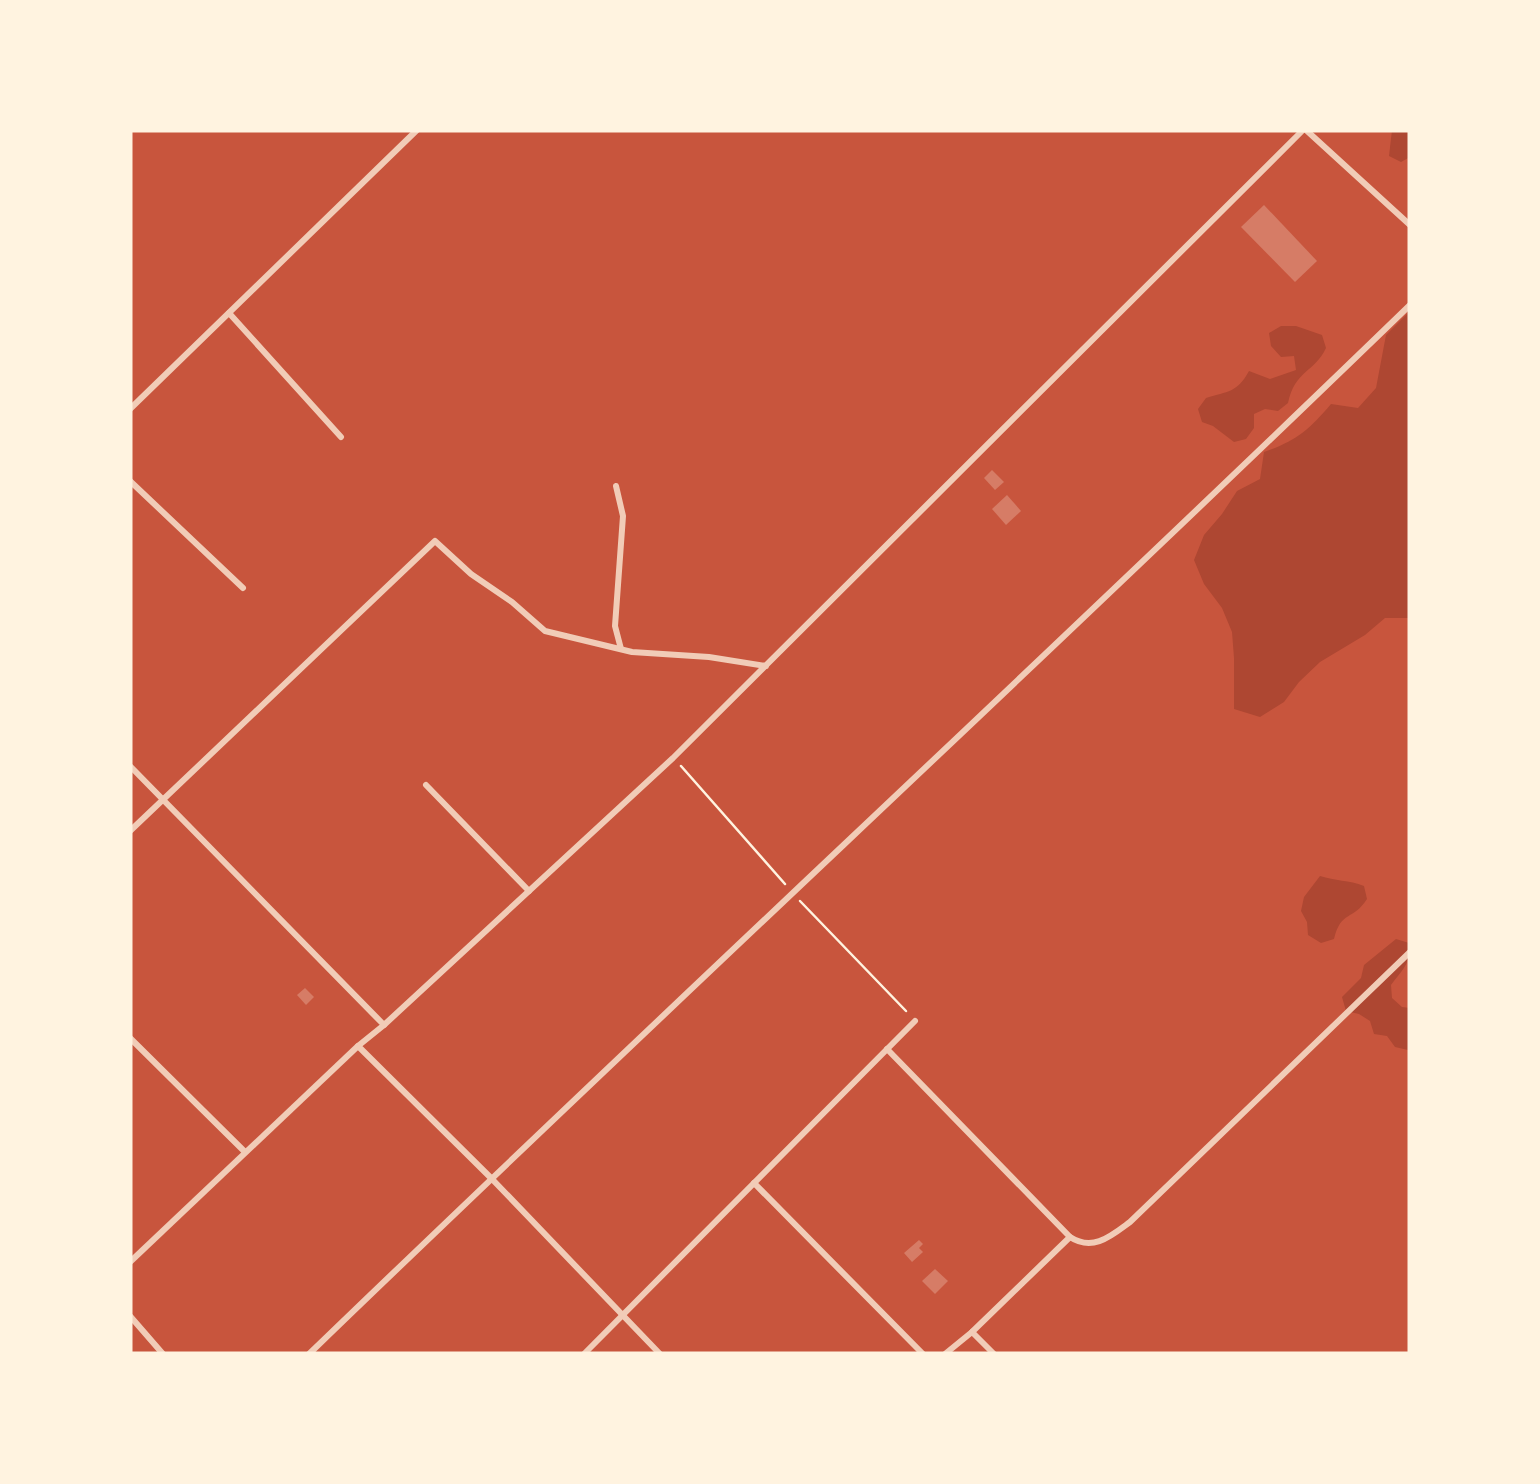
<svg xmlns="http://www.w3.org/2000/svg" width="1540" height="1484" viewBox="0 0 1540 1484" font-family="'Asap Condensed',sans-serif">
<rect width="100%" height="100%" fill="#c8553d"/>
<g fill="#ae4732">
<path d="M 1392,130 L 1410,130 L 1410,157 L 1401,162 L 1389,156 Z"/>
<path d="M 1410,311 L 1410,618 L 1385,618 L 1365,635 L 1320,662 L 1299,682 L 1284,702 L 1260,717 L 1234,709 L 1234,658 L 1232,632 L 1222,608 L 1204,584 L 1194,560 L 1204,535 L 1222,514 L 1237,491 L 1260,479 L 1264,452 C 1296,441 1309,430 1331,404 L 1358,408 L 1376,388 L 1386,335 Z"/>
<path d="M 1281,326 L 1296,326 L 1322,335 L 1326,348 C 1314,373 1295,370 1288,403 L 1278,411 L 1265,409 L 1254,414 L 1254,428 L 1246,439 L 1234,442 L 1213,426 L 1202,422 L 1198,409 L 1206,398 C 1228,391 1237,393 1249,371 L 1270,379 L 1296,370 L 1294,356 L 1281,357 L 1271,346 L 1269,333 Z"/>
<path d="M 1320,876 C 1335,881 1349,880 1364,886 L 1367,899 C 1353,921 1341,910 1334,939 L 1321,943 L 1308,935 L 1307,922 L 1301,911 L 1304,897 Z"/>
<path d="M 1396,939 L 1409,943 C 1412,963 1402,970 1391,985 L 1392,998 L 1402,1007 L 1410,1008 L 1408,1050 L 1395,1047 L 1387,1036 L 1374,1034 L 1370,1021 L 1359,1014 L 1346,1011 L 1342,997 L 1361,978 L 1364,965 Z"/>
</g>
<g fill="#d67c66">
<path d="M 1264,205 L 1317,261 L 1295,282 L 1241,227 Z"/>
<path d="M 992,470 L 1004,482 L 995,490 L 984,478 Z"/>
<path d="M 1007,495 L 1021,511 L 1006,525 L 992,509 Z"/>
<path d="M 305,988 L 314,997 L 306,1005 L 297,995 Z"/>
<path d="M 919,1240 L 923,1244 L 919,1248 L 923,1252 L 912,1262 L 904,1253 Z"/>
<path d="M 935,1269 L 948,1281 L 935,1294 L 922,1281 Z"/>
</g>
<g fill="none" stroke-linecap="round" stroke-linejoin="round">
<g stroke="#fff3e0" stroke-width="2.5">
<path d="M 681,766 L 785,884"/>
<path d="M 800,901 L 906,1011"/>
</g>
<g stroke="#f1ccb7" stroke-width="6">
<path d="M 1306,130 L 1410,225"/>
<path d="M 229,313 L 341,437"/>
<path d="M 130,409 L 417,130"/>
<path d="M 130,481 L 243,588"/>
<path d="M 616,486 L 623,516 L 615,626 L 621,649"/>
<path d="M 130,766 L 384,1025 L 358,1046 L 491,1178 L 660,1354"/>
<path d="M 426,785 L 529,891"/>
<path d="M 130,831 L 435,541 L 471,574 L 512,602 L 545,631 L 632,652 L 709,657 L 766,666"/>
<path d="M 384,1025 L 673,758 L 1303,130"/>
<path d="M 130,1038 L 245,1152"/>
<path d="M 887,1049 L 1070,1237 L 972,1332 L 945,1354"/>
<path d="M 754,1183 L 923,1354"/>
<path d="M 1070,1237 C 1093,1252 1111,1236 1130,1222 L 1410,952"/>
<path d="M 130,1262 L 358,1046"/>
<path d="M 130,1316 L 163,1354"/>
<path d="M 972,1332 L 994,1354"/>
<path d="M 309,1354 C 673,1002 1046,658 1410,305"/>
<path d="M 584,1354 L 915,1021"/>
</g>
</g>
<rect width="1540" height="1484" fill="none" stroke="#fff3e0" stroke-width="265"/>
</svg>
